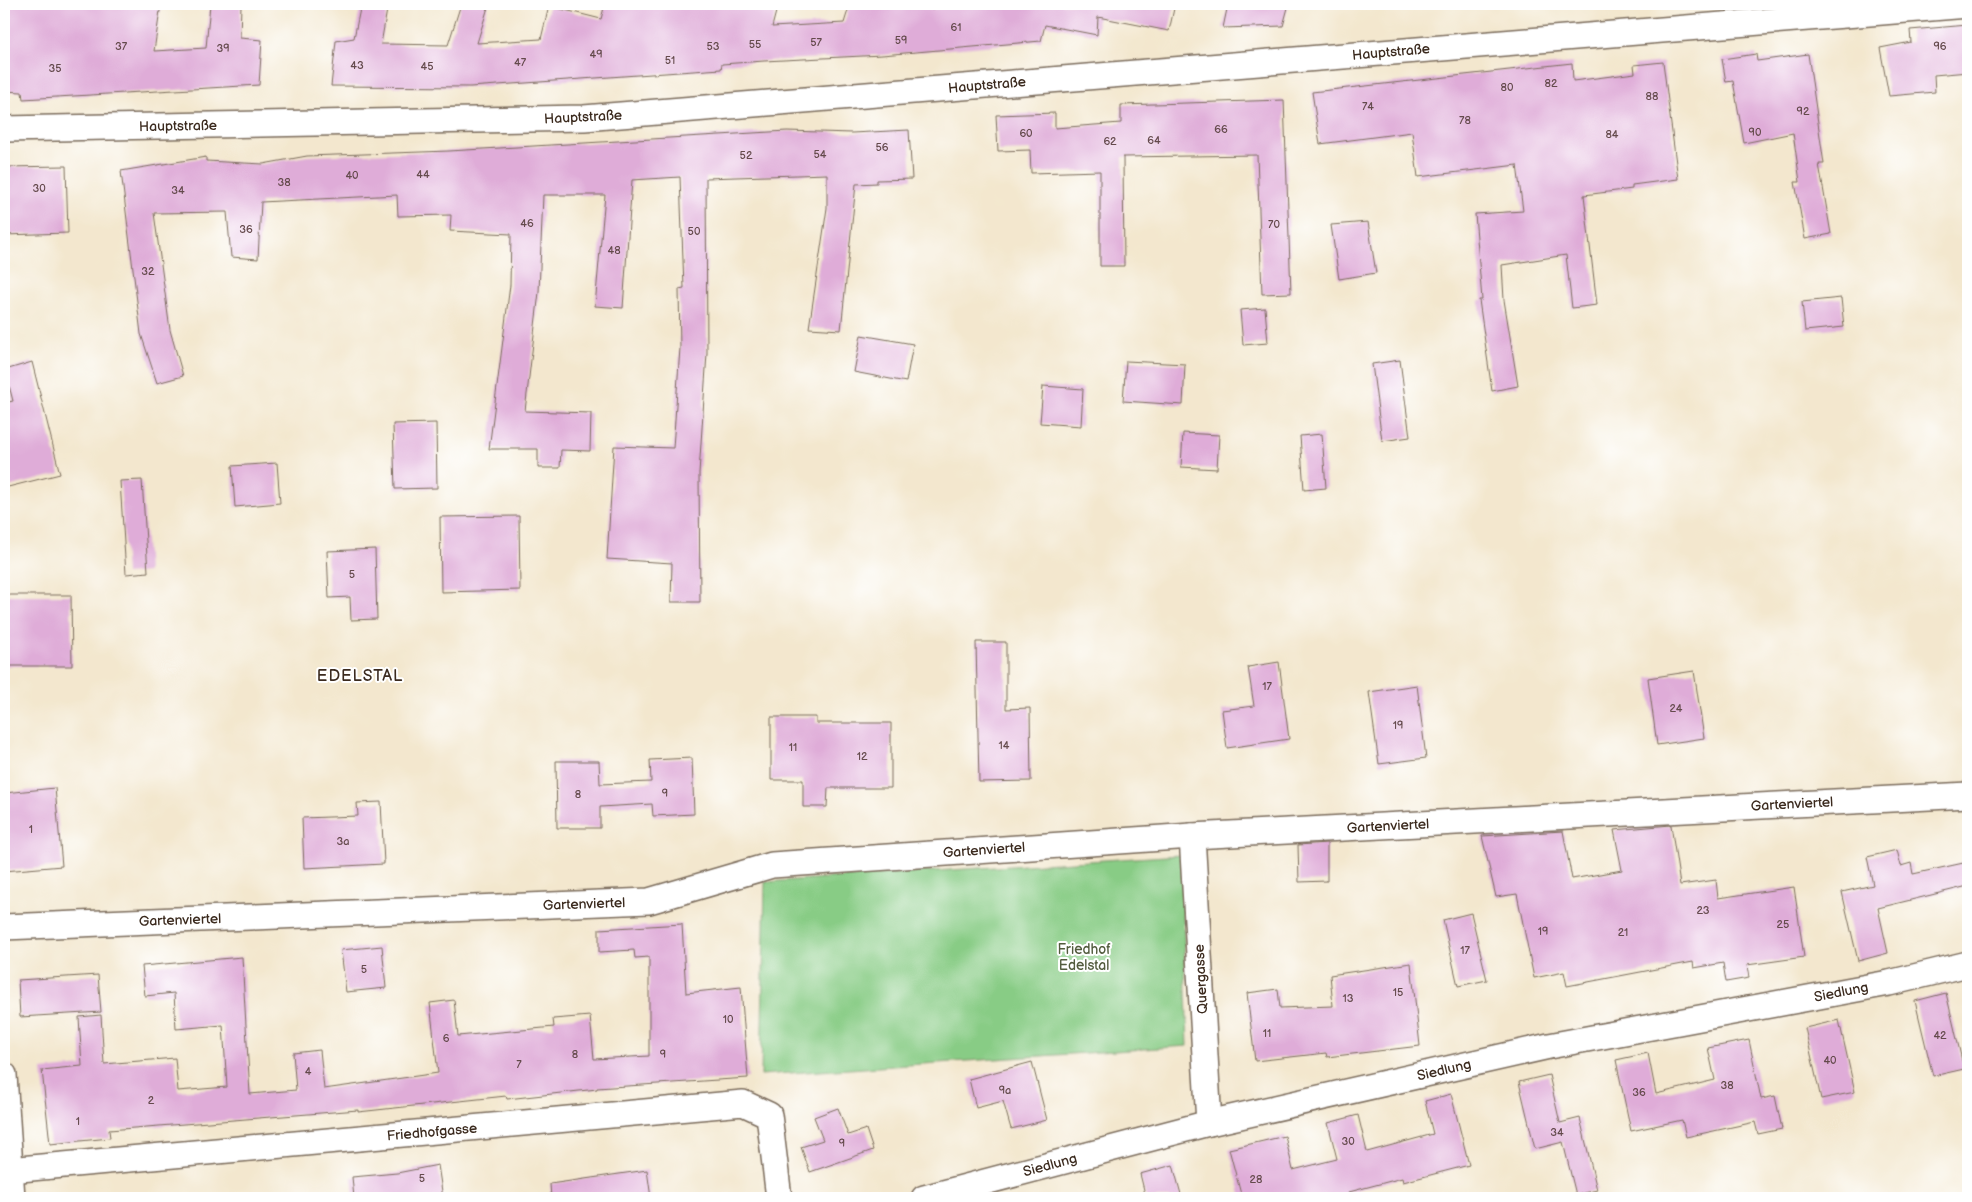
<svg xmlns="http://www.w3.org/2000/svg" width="1972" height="1202" viewBox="0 0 1972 1202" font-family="'Balsamiq Sans',sans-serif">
<rect width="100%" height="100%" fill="#fff"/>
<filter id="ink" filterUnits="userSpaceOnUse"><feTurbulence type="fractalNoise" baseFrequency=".02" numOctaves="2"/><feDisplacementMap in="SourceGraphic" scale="10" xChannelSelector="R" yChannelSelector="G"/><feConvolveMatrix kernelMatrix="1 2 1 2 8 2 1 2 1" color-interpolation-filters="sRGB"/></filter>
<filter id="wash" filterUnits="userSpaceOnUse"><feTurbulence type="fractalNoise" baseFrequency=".0096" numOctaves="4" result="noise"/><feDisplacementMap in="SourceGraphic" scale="20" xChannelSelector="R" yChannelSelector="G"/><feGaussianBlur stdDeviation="1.12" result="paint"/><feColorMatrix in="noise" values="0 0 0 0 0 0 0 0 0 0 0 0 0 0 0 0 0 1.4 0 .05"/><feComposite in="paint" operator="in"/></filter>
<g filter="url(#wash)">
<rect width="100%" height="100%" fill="#f3e7ce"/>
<path fill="#88cc85" stroke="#627b52" d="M 1181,855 L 1188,1046 L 761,1075 L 765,882 Z"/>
<g id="blocks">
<g fill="#dfacd8">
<path d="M 4,4 L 161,4 L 154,51 L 206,48 L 210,4 L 241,5 L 240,38 L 262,40 L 259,85 L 23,99 L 22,92 L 4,91 Z"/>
<path d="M 361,4 L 388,4 L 381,44 L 448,45 L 461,4 L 489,4 L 477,43 L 541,39 L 549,6 L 601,19 L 605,4 L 778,4 L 772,27 L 844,23 L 850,4 L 933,4 L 931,9 L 966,4 L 1175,4 L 1169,31 L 1098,17 L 1097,35 L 1045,25 L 1041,41 L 882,55 L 764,61 L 722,64 L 721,69 L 470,87 L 331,86 L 336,41 L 354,38 Z"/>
<path d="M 1228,4 L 1289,4 L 1283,26 L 1223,28 Z"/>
<path d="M 1968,25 L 1968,72 L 1934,75 L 1935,92 L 1889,96 L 1880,48 L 1911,42 L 1910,30 Z"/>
<path d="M 1756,54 L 1757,61 L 1808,54 L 1824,164 L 1819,164 L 1831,234 L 1805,239 L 1795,182 L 1800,182 L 1793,133 L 1744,143 L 1733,81 L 1726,82 L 1722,59 Z"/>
<path d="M 1663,62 L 1678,179 L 1632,185 L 1632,189 L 1584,195 L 1597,305 L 1572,308 L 1566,255 L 1502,265 L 1504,300 L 1518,386 L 1492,391 L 1479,300 L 1482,300 L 1475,214 L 1523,211 L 1517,165 L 1418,177 L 1412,132 L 1320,144 L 1312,92 L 1572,63 L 1573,81 L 1635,73 L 1634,65 Z"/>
<path d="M 1284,100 L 1291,293 L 1262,294 L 1257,155 L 1123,157 L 1124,266 L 1100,266 L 1100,171 L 1031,173 L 1030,150 L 998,151 L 996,115 L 1055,113 L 1055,128 L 1121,123 L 1121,105 Z"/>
<path d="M 909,130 L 912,179 L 877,180 L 877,183 L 856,184 L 841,330 L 809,328 L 827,208 L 827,174 L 706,178 L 707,353 L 699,473 L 700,602 L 671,602 L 672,563 L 607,559 L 614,446 L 673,448 L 680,348 L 679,289 L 684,288 L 680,177 L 632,180 L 623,308 L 595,306 L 605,195 L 543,195 L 539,292 L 525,411 L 591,413 L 590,451 L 561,450 L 560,468 L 538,468 L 538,449 L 489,449 L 510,285 L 511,234 L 450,231 L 451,215 L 398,216 L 397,195 L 261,202 L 258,259 L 231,257 L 227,212 L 154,213 L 170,330 L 183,376 L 157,383 L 141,334 L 121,171 L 206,157 L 206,161 L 263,164 L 307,156 L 449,151 L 787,131 L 852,133 Z"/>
<path d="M 66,166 L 68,233 L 4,235 L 4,167 Z"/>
<path d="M 1368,222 L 1376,273 L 1339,279 L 1331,225 Z"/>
<path d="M 1841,298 L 1844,327 L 1805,331 L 1802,302 Z"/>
<path d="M 1265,308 L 1268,343 L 1243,345 L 1240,310 Z"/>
<path d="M 861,335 L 913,344 L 906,382 L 854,372 Z"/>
<path d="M 1400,360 L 1410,437 L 1382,441 L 1372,364 Z"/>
<path d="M 1126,361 L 1185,364 L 1183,405 L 1123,401 Z"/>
<path d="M 32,362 L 60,474 L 4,488 L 4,403 L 13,401 L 5,370 Z"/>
<path d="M 1043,386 L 1083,389 L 1081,426 L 1040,423 Z"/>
<path d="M 436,423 L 437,488 L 395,489 L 393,424 Z"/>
<path d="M 1183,433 L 1219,435 L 1217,469 L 1181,467 Z"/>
<path d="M 1322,434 L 1326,488 L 1304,490 L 1300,436 Z"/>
<path d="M 277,463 L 280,503 L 235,507 L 232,466 Z"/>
<path d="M 142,480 L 148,572 L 126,574 L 120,481 Z"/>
<path d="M 519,516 L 520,590 L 441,592 L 440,517 Z"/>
<path d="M 375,549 L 377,619 L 351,620 L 350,597 L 329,598 L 327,551 Z"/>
<path d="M 4,595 L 71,595 L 72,666 L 4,666 Z"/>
<path d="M 976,642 L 1006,642 L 1006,709 L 1030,708 L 1031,781 L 979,782 Z"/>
<path d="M 1279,662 L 1289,739 L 1227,748 L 1222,710 L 1254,706 L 1248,667 Z"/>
<path d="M 1694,671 L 1704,738 L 1657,745 L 1648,678 Z"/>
<path d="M 1417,685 L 1426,758 L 1379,764 L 1369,692 Z"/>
<path d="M 771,717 L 816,717 L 816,723 L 891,723 L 891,788 L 828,788 L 827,807 L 803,807 L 803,780 L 771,780 Z"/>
<path d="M 692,758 L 694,814 L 653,816 L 652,804 L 600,807 L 600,828 L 557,828 L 556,761 L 599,761 L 600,784 L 651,782 L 650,760 Z"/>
<path d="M 55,788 L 62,866 L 4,871 L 4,793 Z"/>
<path d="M 381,802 L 384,864 L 304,868 L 302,818 L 358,816 L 357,803 Z"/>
<path d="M 1671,825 L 1680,885 L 1716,880 L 1718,898 L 1794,887 L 1804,957 L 1747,965 L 1749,978 L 1726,982 L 1723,963 L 1694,968 L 1693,962 L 1567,986 L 1564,972 L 1534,978 L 1517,894 L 1496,897 L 1482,836 L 1563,831 L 1572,879 L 1622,870 L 1614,830 Z"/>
<path d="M 1327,843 L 1327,881 L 1299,882 L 1298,845 Z"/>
<path d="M 1897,850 L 1901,866 L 1911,863 L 1913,874 L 1968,862 L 1968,886 L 1878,908 L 1888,953 L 1858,961 L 1842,892 L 1873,885 L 1867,857 Z"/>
<path d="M 1471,913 L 1487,980 L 1458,986 L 1443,920 Z"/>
<path d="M 682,924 L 686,993 L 741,987 L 748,1078 L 597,1088 L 597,1089 L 507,1099 L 506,1096 L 358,1112 L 358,1110 L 109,1130 L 110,1138 L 50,1144 L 42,1070 L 82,1066 L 79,1017 L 101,1015 L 104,1064 L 175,1058 L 178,1091 L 227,1087 L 223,1025 L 176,1029 L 174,993 L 145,996 L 142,966 L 242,957 L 250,1094 L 296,1090 L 293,1053 L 320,1050 L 324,1089 L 438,1073 L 430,1003 L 454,1000 L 458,1036 L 554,1027 L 553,1019 L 590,1016 L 594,1059 L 649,1056 L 649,957 L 635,958 L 634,950 L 599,952 L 599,929 Z"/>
<path d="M 382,946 L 386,988 L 346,992 L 341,950 Z"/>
<path d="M 1411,963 L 1420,1046 L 1327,1057 L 1326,1053 L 1255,1061 L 1247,993 L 1278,989 L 1280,1008 L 1333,1006 L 1330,975 Z"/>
<path d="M 98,975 L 101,1012 L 20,1017 L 18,980 Z"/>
<path d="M 1946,993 L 1964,1069 L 1933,1076 L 1915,1001 Z"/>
<path d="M 1839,1020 L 1855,1092 L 1821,1099 L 1805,1028 Z"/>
<path d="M 1749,1040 L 1761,1099 L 1775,1096 L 1782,1129 L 1758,1134 L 1755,1122 L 1686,1137 L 1682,1120 L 1631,1131 L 1616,1060 L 1648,1053 L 1656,1094 L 1715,1080 L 1708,1048 Z"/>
<path d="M 1032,1062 L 1047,1120 L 1011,1129 L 1003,1101 L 976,1108 L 969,1079 Z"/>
<path d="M 1549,1075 L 1560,1123 L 1580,1118 L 1597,1190 L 1576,1195 L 1563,1142 L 1535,1149 L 1519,1082 Z"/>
<path d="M 1451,1094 L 1469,1165 L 1403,1182 L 1402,1178 L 1349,1192 L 1351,1198 L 1242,1198 L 1229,1149 L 1285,1136 L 1293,1170 L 1337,1159 L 1328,1123 L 1358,1115 L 1367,1152 L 1433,1134 L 1425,1101 Z"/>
<path d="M 838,1108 L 848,1135 L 866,1129 L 873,1150 L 810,1172 L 801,1147 L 823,1140 L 814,1117 Z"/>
<path d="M 438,1165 L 443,1198 L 354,1198 L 352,1177 L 397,1173 Z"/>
<path d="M 1173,1165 L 1182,1198 L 1146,1198 L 1140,1174 Z"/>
<path d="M 647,1170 L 651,1198 L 551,1198 L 550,1184 Z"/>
</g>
</g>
</g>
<g filter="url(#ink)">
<use href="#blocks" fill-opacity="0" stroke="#7b6c5c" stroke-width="1"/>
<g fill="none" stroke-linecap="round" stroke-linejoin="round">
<g stroke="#7b6c5c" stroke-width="28">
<g id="street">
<path d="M 4,129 L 584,118 L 1968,5"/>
<path d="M 1192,836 L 1209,1123"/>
<path d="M 4,927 L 649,901 L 772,865 L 1192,836 L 1968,795"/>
<path d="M 4,1075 L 12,1198"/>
<path d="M 9,1170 L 743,1103 L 769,1115 L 779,1198"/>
<path d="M 924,1198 L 1209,1123 L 1549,1046 L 1889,983 L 1968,964"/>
</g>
</g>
<use href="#street" stroke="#fff" stroke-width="25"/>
</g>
</g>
<g text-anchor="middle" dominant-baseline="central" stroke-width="4" stroke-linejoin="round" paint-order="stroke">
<g font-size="11" fill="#644a4c">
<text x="956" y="27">61</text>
<text x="901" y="40">59</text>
<text x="816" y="42">57</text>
<text x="755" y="44">55</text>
<text x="121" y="46">37</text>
<text x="713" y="46">53</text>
<text x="1940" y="46">96</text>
<text x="223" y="48">39</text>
<text x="596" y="54">49</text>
<text x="670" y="60">51</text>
<text x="520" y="62">47</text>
<text x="357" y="65">43</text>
<text x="427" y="66">45</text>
<text x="55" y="68">35</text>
<text x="1551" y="83">82</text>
<text x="1507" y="87">80</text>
<text x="1652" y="96">88</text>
<text x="1368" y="106">74</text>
<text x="1803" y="111">92</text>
<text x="1465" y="120">78</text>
<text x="1221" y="129">66</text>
<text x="1755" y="132">90</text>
<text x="1026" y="133">60</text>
<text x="1612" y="134">84</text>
<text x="1154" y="140">64</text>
<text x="1110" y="141">62</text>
<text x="882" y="147">56</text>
<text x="820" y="154">54</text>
<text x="746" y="155">52</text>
<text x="423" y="174">44</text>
<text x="352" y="175">40</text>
<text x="284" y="182">38</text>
<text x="39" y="188">30</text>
<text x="178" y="190">34</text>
<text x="527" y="223">46</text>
<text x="1274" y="224">70</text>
<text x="246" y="229">36</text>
<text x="694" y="231">50</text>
<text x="614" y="250">48</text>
<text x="148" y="271">32</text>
<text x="352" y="574">5</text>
<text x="1267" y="686">17</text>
<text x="1676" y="708">24</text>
<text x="1398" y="725">19</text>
<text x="1004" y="745">14</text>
<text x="793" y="747">11</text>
<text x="862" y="756">12</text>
<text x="665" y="793">9</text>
<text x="578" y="794">8</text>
<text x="31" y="829">1</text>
<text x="343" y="841">3a</text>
<text x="1703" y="910">23</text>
<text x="1783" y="924">25</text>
<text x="1543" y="931">19</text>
<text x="1623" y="932">21</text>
<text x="1465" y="950">17</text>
<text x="364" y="969">5</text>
<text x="1398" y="992">15</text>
<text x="1348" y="998">13</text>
<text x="728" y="1019">10</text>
<text x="1267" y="1033">11</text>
<text x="1940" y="1035">42</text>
<text x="446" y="1038">6</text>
<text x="575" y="1054">8</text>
<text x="663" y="1054">9</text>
<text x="1830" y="1060">40</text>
<text x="519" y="1064">7</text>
<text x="308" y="1071">4</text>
<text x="1727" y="1085">38</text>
<text x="1005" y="1090">9a</text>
<text x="1639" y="1092">36</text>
<text x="151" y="1100">2</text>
<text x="78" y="1121">1</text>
<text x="1557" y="1132">34</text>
<text x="1348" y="1141">30</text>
<text x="842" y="1143">9</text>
<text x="422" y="1178">5</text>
<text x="1256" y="1179">28</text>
</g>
<g font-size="14" fill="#3b2a1e" stroke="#fff">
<text transform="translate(1391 52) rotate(-5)">Hauptstraße</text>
<text transform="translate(987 85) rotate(-5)">Hauptstraße</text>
<text transform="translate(583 117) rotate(-3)">Hauptstraße</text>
<text transform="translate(178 126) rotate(-1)">Hauptstraße</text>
<text transform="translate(1792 804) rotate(-3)">Gartenviertel</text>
<text transform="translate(1388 826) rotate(-3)">Gartenviertel</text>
<text transform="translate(984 850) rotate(-4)">Gartenviertel</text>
<text transform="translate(584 904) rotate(-2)">Gartenviertel</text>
<text transform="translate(180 920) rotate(-2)">Gartenviertel</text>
<text transform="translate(1201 979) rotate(-93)">Quergasse</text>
<text transform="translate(1841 992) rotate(-11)">Siedlung</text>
<text transform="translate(1444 1070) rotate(-13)">Siedlung</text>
<text transform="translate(432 1132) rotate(-5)">Friedhofgasse</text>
<text transform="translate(1050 1165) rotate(-15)">Siedlung</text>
</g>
<g font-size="14" fill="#525b3d" stroke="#fff">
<text x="1084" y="949">Friedhof<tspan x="1084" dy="16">Edelstal</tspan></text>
</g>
<g font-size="16" letter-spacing="1" fill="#3b2a1e" stroke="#fff">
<text x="360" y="676">EDELSTAL</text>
</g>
</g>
<rect width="1972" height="1202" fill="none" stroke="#fff" stroke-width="20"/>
</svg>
